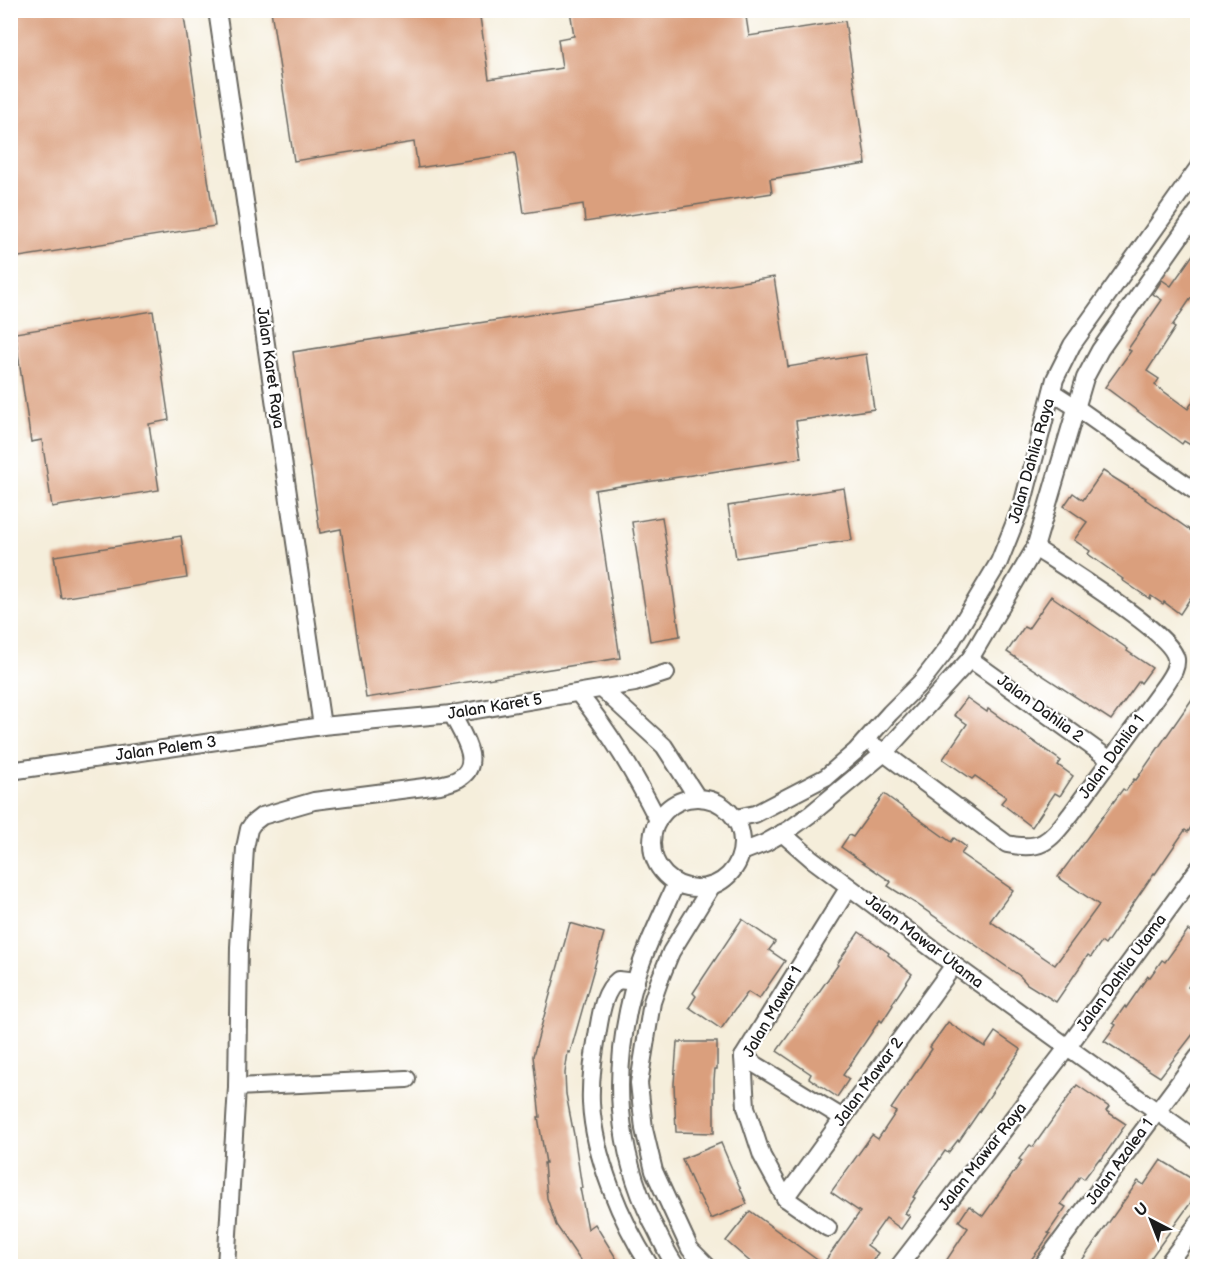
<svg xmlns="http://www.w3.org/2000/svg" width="1208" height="1277" viewBox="0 0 1208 1277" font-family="'Balsamiq Sans',sans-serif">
<rect width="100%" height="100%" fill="#fff"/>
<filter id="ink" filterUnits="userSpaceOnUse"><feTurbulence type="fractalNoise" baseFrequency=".0167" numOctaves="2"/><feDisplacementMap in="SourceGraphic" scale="12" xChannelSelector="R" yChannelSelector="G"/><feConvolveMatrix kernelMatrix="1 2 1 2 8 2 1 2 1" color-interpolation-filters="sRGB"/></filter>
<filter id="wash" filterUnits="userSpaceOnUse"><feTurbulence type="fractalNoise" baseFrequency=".008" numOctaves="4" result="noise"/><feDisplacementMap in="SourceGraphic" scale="24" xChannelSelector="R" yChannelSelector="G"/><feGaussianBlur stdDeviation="1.35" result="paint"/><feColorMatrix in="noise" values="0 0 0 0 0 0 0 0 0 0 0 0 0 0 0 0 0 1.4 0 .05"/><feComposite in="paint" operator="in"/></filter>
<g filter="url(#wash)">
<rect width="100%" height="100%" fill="#f5eedb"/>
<g id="blocks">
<g fill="#da9f7d">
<path d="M 10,10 L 183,10 L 215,226 L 13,258 L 10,243 Z"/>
<path d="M 271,10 L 479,10 L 489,79 L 562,68 L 558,39 L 574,36 L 570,10 L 745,10 L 749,36 L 845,21 L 866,164 L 770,179 L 772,193 L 585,222 L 583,204 L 524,213 L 515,153 L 418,168 L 414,142 L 294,161 Z"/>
<path d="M 1197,249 L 1197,303 L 1191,298 L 1172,326 L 1175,328 L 1147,371 L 1159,379 L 1155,385 L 1188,409 L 1197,395 L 1197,449 L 1184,441 L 1182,444 L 1105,387 L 1131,351 L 1128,349 L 1162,300 L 1153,294 L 1162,280 L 1171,286 Z"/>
<path d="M 774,277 L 788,367 L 866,354 L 874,409 L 796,421 L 801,458 L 595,490 L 620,658 L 366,698 L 341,529 L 320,533 L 293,352 Z"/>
<path d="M 153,311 L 169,420 L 149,424 L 159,490 L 52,507 L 42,440 L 31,442 L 15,333 Z"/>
<path d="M 1103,471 L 1146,498 L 1145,499 L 1197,535 L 1197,588 L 1180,614 L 1164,602 L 1163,604 L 1151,596 L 1150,599 L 1122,580 L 1123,579 L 1088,554 L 1090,551 L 1074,540 L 1087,522 L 1064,506 L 1073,493 L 1083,500 Z"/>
<path d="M 844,488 L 852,540 L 736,558 L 728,506 Z"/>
<path d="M 662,517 L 680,636 L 650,641 L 632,522 Z"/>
<path d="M 181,536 L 187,578 L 61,598 L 54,556 Z"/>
<path d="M 1051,596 L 1128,649 L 1127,651 L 1152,668 L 1141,683 L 1139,681 L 1111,720 L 1007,652 L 1024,627 L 1028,629 Z"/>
<path d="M 1197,692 L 1197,818 L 1188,832 L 1185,830 L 1155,874 L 1154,873 L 1105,945 L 1101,942 L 1091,957 L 1088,955 L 1056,1002 L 1027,984 L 1020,976 L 915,903 L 888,886 L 891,882 L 841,847 L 849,835 L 853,837 L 884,794 L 951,842 L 954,838 L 966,847 L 961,854 L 1013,890 L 990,921 L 1055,965 L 1099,905 L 1058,877 L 1123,789 L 1126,791 L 1134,779 L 1136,780 Z"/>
<path d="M 967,698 L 987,712 L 988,709 L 1061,761 L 1058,765 L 1073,776 L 1060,796 L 1055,793 L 1032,827 L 1001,803 L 1006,797 L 975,776 L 972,779 L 943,759 L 967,724 L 954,715 Z"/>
<path d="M 742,919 L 775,942 L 769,950 L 785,961 L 759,999 L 748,992 L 721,1029 L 689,1007 L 696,996 L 693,993 Z"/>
<path d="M 570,923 L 604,933 L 570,1053 L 568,1052 L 565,1073 L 566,1094 L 574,1135 L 582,1188 L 580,1188 L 588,1229 L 595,1224 L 621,1266 L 584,1266 L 556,1225 L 547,1198 L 544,1163 L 546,1163 L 538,1117 L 540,1117 L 533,1056 Z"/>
<path d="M 1188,930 L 1197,936 L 1197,974 L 1188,987 L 1197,994 L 1197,1029 L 1160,1077 L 1104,1041 L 1116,1025 L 1113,1023 L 1125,1006 L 1126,1008 L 1148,976 L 1150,977 L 1162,960 L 1165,962 Z"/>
<path d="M 859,932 L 889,953 L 888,955 L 912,974 L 892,1004 L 893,1005 L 882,1022 L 880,1020 L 843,1075 L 849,1079 L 837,1097 L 809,1078 L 811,1074 L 777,1051 L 838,965 L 837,964 Z"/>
<path d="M 948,1022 L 985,1047 L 995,1032 L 1021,1050 L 959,1141 L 958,1140 L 948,1153 L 945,1151 L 913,1197 L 915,1198 L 905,1213 L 910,1216 L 901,1229 L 886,1218 L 867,1245 L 878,1253 L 869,1266 L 755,1266 L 726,1241 L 750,1211 L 823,1264 L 860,1212 L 831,1192 L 872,1135 L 878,1139 L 896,1112 L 891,1109 L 932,1049 L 930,1047 Z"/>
<path d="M 677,1042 L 717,1042 L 717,1069 L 715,1069 L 714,1080 L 714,1133 L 676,1132 L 674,1084 Z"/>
<path d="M 1077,1085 L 1109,1107 L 1106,1111 L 1126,1124 L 1101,1160 L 1099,1159 L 1084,1179 L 1080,1176 L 1061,1204 L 1066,1207 L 1048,1233 L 1050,1234 L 1041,1247 L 1026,1266 L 954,1266 L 946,1261 L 968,1228 L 959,1221 L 969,1206 L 983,1216 L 1022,1161 L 1019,1159 L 1030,1145 L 1033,1147 Z"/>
<path d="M 721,1143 L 747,1204 L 711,1219 L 699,1195 L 698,1195 L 682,1159 Z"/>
<path d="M 1161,1160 L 1197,1182 L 1197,1194 L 1145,1266 L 1078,1266 L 1138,1181 L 1144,1185 Z"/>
</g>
</g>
</g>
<g filter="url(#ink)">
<use href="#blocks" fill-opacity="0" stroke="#68665f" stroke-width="1.5"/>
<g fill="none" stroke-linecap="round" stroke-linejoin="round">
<g stroke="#68665f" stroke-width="20">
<g id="minor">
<path d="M 217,10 L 322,726"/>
<path d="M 1052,392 L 1077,408 L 1198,493"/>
<path d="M 970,659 L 1109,759"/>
<path d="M 602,689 L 664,746 L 697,797"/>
<path d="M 578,693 C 611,733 635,775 658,820"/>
<path d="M 876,747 L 1007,844 C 1043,852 1050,840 1071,814 L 1166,684 C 1171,676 1177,669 1176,659 C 1173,634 1059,564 1035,548"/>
<path d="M 10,771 L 322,726 L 452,714 L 635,683 L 666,673"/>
<circle cx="697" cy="843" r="45"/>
<path d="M 736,818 L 755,814 L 826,777 L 856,751 L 890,713 L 922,681 L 946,650 L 999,562 L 1023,502 L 1055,379 L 1072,345 L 1198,168"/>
<path d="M 782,833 L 812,859 L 954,965 L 1198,1141"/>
<path d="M 742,852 L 765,843 L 790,829 L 812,813 L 884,753 L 970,659 L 1035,548 L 1085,378 L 1100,350 L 1198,211"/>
<path d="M 636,982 L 618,980 C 604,991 601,1012 598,1030 C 594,1054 590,1078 591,1103 C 594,1157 621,1221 650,1266"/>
<path d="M 743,1057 L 843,1118"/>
<path d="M 237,1087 L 407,1079"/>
<path d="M 785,1198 L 954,965"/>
<path d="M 828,1228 L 785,1198 L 762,1156 L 746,1107 L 743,1057 L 849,887"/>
<path d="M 226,1266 L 237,1087 L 239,947 L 245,848 L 249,829 L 253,823 L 262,816 L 314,801 L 440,785 C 446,783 453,782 458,779 C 485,764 461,733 452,714"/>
<path d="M 676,1266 C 666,1253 660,1236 652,1222 C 616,1148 612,1074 632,994 C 641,956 660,919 676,883"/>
<path d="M 707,1266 L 690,1249 L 654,1171 L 644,1129 L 639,1083 L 652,1002 L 660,979 L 671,952 L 711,887"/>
<path d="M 899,1266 L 1067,1048 L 1198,869"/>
<path d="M 1042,1266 L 1198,1057"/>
<path d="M 1166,1266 L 1198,1223"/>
</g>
</g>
<use href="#minor" stroke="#fff" stroke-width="16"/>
</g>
</g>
<g text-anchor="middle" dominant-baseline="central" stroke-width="4.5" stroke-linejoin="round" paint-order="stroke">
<g font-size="16" fill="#1c1c1c" stroke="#fff">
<text transform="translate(270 368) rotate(82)">Jalan Karet Raya</text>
<text transform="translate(1032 461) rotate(-74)">Jalan Dahlia Raya</text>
<text transform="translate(495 707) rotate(-9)">Jalan Karet 5</text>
<text transform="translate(1040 709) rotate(36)">Jalan Dahlia 2</text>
<text transform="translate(166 749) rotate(-8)">Jalan Palem 3</text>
<text transform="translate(1112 757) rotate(-54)">Jalan Dahlia 1</text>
<text transform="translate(924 942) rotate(37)">Jalan Mawar Utama</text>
<text transform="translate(1122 973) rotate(-54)">Jalan Dahlia Utama</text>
<text transform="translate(773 1012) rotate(-60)">Jalan Mawar 1</text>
<text transform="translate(869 1082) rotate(-54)">Jalan Mawar 2</text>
<text transform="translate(983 1157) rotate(-52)">Jalan Mawar Raya</text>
<text transform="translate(1120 1162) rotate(-54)">Jalan Azalea 1</text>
</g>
</g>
<rect width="1208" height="1277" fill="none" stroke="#fff" stroke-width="36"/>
<g transform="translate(1151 1220) rotate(318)" stroke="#ffffff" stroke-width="4.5" paint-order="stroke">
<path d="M0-4.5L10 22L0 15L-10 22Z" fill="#1c1c1c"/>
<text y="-9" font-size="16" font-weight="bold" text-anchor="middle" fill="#1c1c1c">U</text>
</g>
</svg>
